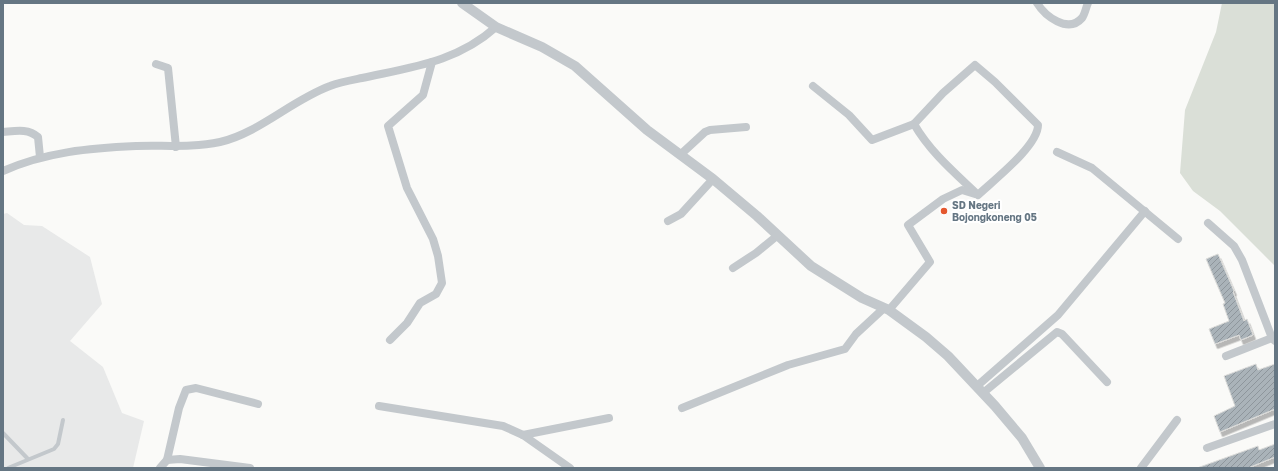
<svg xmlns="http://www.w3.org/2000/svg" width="1278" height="471" viewBox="0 0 1278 471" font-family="'Golos Text',sans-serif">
<defs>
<pattern id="building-hatch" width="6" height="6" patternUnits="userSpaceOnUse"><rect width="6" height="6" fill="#aab3b9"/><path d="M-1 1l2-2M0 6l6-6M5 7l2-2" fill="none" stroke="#8e969c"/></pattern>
<filter id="shadow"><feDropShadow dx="2.5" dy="4.5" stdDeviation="0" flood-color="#0004"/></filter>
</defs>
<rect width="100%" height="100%" fill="#fafaf8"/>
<path fill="#e8e9e9" d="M 7,213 L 24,225 L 42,226 L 90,257 L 102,304 L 70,341 L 103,367 L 122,413 L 144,421 L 133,468 L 3,468 L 3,214 Z"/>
<path fill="#dadfd7" d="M 1222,3 L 1275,3 L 1275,266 L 1220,211 L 1193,191 L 1180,173 L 1185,110 L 1216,32 Z"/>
<g fill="url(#building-hatch)" stroke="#dcdcda" filter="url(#shadow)">
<path d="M 1218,254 L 1234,291 L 1233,292 L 1244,321 L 1247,319 L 1253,335 L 1241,340 L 1239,335 L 1215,344 L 1209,329 L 1229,321 L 1223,304 L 1225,303 L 1206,259 Z"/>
<path d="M 1256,364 L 1258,370 L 1275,364 L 1275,409 L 1220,432 L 1214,416 L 1235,406 L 1224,376 Z"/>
<path d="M 1275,444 L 1275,457 L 1248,468 L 1197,468 L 1258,446 L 1259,450 Z"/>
</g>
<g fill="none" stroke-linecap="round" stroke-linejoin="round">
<g stroke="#c3c8cc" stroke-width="4">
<path d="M 3,433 L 28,459"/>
<path d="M 8,468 L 54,449 L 58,444 L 63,420"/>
</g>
<g stroke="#c3c8cc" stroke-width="8">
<path d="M 1037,3 C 1045,16 1068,34 1082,18 C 1085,14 1086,7 1088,3"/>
<path d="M 156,64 L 168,68 L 176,147"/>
<path d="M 975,65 L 995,82 L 1038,125 C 1038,146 994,180 978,195 C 955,173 930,152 914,124 L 943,93 Z"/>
<path d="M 813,86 L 849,115 L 872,140 L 914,124"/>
<path d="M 3,132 C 15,131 28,128 38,137 L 40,157"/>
<path d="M 1057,152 L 1092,168 L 1178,239"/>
<path d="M 680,155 L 705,132 L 710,130 L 746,127"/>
<path d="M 3,171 C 46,152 90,148 136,146 C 164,145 192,148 220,142 C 259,133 292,100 330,86 C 340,82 352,80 362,78 C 412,67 457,62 496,27"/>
<path d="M 668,221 L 681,214 L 713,179"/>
<path d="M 1208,223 L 1234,246 L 1242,260 L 1272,338 L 1275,341"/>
<path d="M 733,268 L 756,253 L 778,235"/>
<path d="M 889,310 L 930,262 L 908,225 L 943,199 L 962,190 L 975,194"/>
<path d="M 390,340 L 407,323 L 420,303 L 436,294 L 442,283 L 438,256 L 433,239 L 407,188 L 388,126 L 423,95 L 432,62"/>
<path d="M 1226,356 L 1272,338"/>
<path d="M 977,386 L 1058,315 L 1145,211"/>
<path d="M 983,393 L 1057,332 L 1062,334 L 1107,382"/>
<path d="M 379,406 L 503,426 L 523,435 L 570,468"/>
<path d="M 682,408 L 788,365 L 845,349 L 856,334 L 883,309"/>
<path d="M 523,435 L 609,418"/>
<path d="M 1207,448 L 1275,424"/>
<path d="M 167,460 L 179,408 L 186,390 L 196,388 L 258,404"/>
<path d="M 160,468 L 167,460 L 180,459 L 250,468"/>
<path d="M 1141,468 L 1177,420"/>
</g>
<path stroke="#c3c8cc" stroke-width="10" d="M 462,3 L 496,27 L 542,47 L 575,66 L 647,130 L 713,179 L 757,216 L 811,266 L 862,298 L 889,310 L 926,337 L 948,356 L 995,406 L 1022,438 L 1040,468"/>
</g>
<circle fill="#e4572e" stroke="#fff" stroke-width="1.5" cx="944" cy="211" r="4"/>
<g text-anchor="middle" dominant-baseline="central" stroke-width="4" stroke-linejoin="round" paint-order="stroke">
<g font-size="10" font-weight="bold" fill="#657683" stroke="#fff" text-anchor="start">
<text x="952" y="205">SD Negeri<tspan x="952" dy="12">Bojongkoneng 05</tspan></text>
</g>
</g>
<rect width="1278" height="471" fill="none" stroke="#657683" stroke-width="8"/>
</svg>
